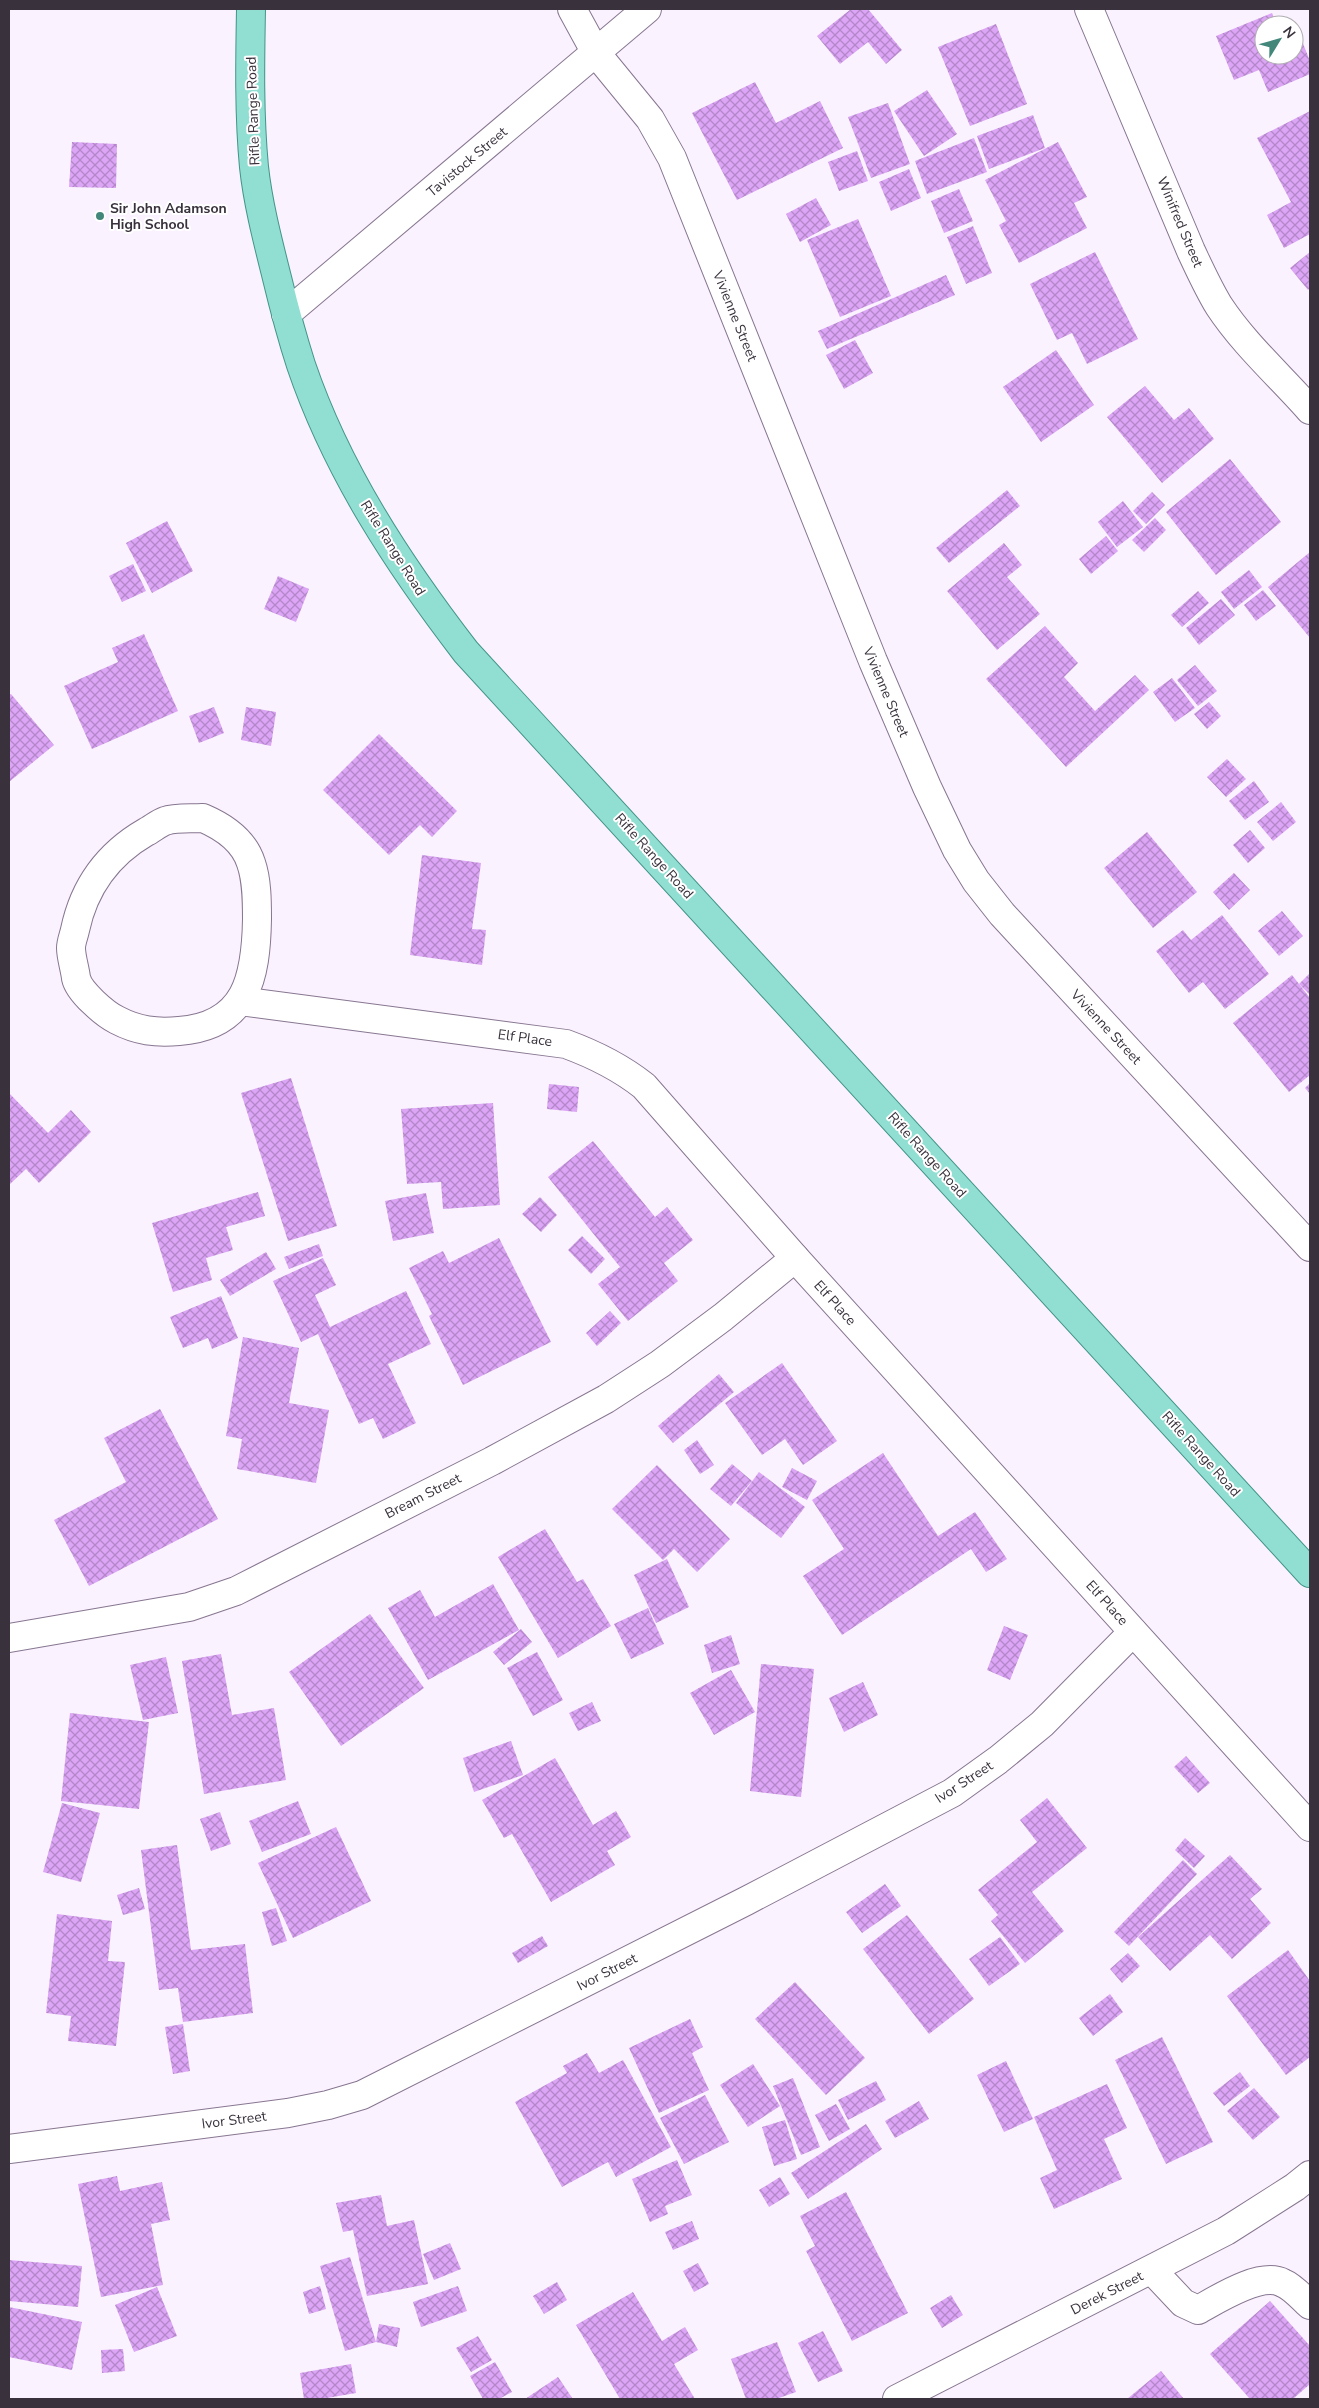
<svg xmlns="http://www.w3.org/2000/svg" width="1319" height="2408" viewBox="0 0 1319 2408" font-family="'Nunito Sans',sans-serif">
<defs>
<pattern id="building-cross-hatch" width="8" height="8" patternUnits="userSpaceOnUse" patternTransform="scale(1.25)"><rect width="8" height="8" fill="#dca5f6"/><path d="M0 0l8 8M0 8l8-8" fill="none" stroke="#b387c8"/></pattern>
</defs>
<rect width="100%" height="100%" fill="#faf2fe"/>
<g fill="url(#building-cross-hatch)">
<path d="M 851,9 L 868,9 L 902,50 L 886,64 L 868,42 L 840,64 L 817,36 Z"/>
<path d="M 1272,13 L 1277,25 L 1264,25 L 1264,55 L 1294,55 L 1294,21 L 1310,61 L 1310,74 L 1268,92 L 1259,70 L 1234,80 L 1216,36 Z"/>
<path d="M 996,24 L 1027,104 L 970,126 L 938,47 Z"/>
<path d="M 755,82 L 776,123 L 820,101 L 843,148 L 737,200 L 692,113 Z"/>
<path d="M 927,90 L 957,134 L 924,156 L 894,111 Z"/>
<path d="M 888,103 L 910,164 L 871,178 L 848,117 Z"/>
<path d="M 1310,111 L 1310,234 L 1284,248 L 1267,215 L 1291,202 L 1257,138 Z"/>
<path d="M 1033,115 L 1045,148 L 989,169 L 977,136 Z"/>
<path d="M 974,138 L 987,172 L 927,194 L 915,161 Z"/>
<path d="M 72,142 L 117,144 L 116,188 L 69,187 Z"/>
<path d="M 1058,142 L 1087,197 L 1074,203 L 1087,228 L 1019,263 L 999,225 L 1006,221 L 985,180 Z"/>
<path d="M 857,151 L 868,181 L 839,191 L 828,162 Z"/>
<path d="M 909,169 L 921,198 L 891,211 L 879,182 Z"/>
<path d="M 959,189 L 973,221 L 944,233 L 931,201 Z"/>
<path d="M 816,198 L 831,225 L 800,242 L 786,214 Z"/>
<path d="M 858,219 L 891,296 L 840,317 L 807,240 Z"/>
<path d="M 973,226 L 992,273 L 966,284 L 947,237 Z"/>
<path d="M 1095,252 L 1138,339 L 1087,364 L 1072,333 L 1057,340 L 1030,284 Z"/>
<path d="M 1310,252 L 1310,288 L 1308,290 L 1290,268 Z"/>
<path d="M 946,275 L 955,295 L 827,349 L 818,331 Z"/>
<path d="M 855,340 L 873,373 L 844,389 L 826,355 Z"/>
<path d="M 1056,350 L 1094,405 L 1041,442 L 1003,387 Z"/>
<path d="M 1145,386 L 1174,420 L 1189,408 L 1214,439 L 1162,483 L 1107,417 Z"/>
<path d="M 1230,459 L 1281,522 L 1216,575 L 1166,512 Z"/>
<path d="M 1007,490 L 1020,506 L 949,563 L 936,548 Z"/>
<path d="M 1152,492 L 1165,505 L 1146,524 L 1133,511 Z"/>
<path d="M 1123,501 L 1143,527 L 1117,547 L 1098,522 Z"/>
<path d="M 1155,518 L 1166,530 L 1144,552 L 1132,540 Z"/>
<path d="M 167,521 L 193,571 L 152,593 L 126,543 Z"/>
<path d="M 1106,536 L 1118,551 L 1091,574 L 1079,559 Z"/>
<path d="M 1004,543 L 1022,565 L 1007,577 L 1040,614 L 997,650 L 947,591 Z"/>
<path d="M 1310,552 L 1310,638 L 1268,587 Z"/>
<path d="M 133,564 L 146,591 L 122,602 L 109,576 Z"/>
<path d="M 1249,570 L 1262,587 L 1234,609 L 1221,592 Z"/>
<path d="M 278,576 L 309,589 L 296,622 L 264,609 Z"/>
<path d="M 1263,590 L 1276,606 L 1256,621 L 1244,605 Z"/>
<path d="M 1198,591 L 1209,603 L 1182,627 L 1171,615 Z"/>
<path d="M 1221,599 L 1235,615 L 1199,645 L 1186,628 Z"/>
<path d="M 1045,626 L 1078,663 L 1064,677 L 1095,711 L 1135,675 L 1149,690 L 1066,767 L 986,679 Z"/>
<path d="M 144,634 L 178,711 L 92,749 L 64,686 L 118,662 L 112,648 Z"/>
<path d="M 1195,665 L 1217,691 L 1198,706 L 1177,680 Z"/>
<path d="M 1172,678 L 1195,708 L 1175,722 L 1153,692 Z"/>
<path d="M 11,694 L 54,745 L 9,782 L 9,695 Z"/>
<path d="M 1209,702 L 1221,716 L 1207,729 L 1194,714 Z"/>
<path d="M 214,707 L 224,733 L 199,743 L 189,716 Z"/>
<path d="M 246,707 L 276,712 L 271,746 L 241,740 Z"/>
<path d="M 379,734 L 457,811 L 432,837 L 420,825 L 389,855 L 323,790 Z"/>
<path d="M 1227,759 L 1246,779 L 1226,797 L 1207,777 Z"/>
<path d="M 1254,781 L 1269,802 L 1245,820 L 1229,801 Z"/>
<path d="M 1281,802 L 1296,822 L 1273,841 L 1257,822 Z"/>
<path d="M 1250,830 L 1265,848 L 1248,863 L 1233,845 Z"/>
<path d="M 1147,832 L 1197,892 L 1153,928 L 1104,868 Z"/>
<path d="M 422,855 L 481,863 L 472,929 L 486,930 L 482,965 L 410,955 Z"/>
<path d="M 1234,873 L 1250,890 L 1229,910 L 1213,892 Z"/>
<path d="M 1282,911 L 1303,936 L 1279,956 L 1258,931 Z"/>
<path d="M 1222,915 L 1269,974 L 1225,1009 L 1203,982 L 1189,993 L 1156,951 L 1183,930 L 1191,940 Z"/>
<path d="M 1310,973 L 1310,995 L 1299,984 Z"/>
<path d="M 1292,975 L 1310,998 L 1310,1075 L 1289,1092 L 1233,1023 Z"/>
<path d="M 291,1078 L 337,1226 L 288,1241 L 241,1093 Z"/>
<path d="M 1310,1083 L 1310,1094 L 1305,1088 Z"/>
<path d="M 549,1084 L 579,1087 L 577,1112 L 547,1109 Z"/>
<path d="M 9,1093 L 48,1133 L 71,1110 L 91,1132 L 39,1183 L 26,1169 L 9,1185 Z"/>
<path d="M 493,1103 L 500,1205 L 443,1209 L 441,1182 L 407,1184 L 401,1109 Z"/>
<path d="M 593,1141 L 655,1217 L 667,1207 L 693,1240 L 664,1263 L 678,1281 L 628,1321 L 598,1284 L 620,1267 L 548,1177 Z"/>
<path d="M 258,1192 L 265,1216 L 226,1227 L 233,1250 L 206,1258 L 212,1280 L 173,1292 L 152,1223 Z"/>
<path d="M 426,1193 L 434,1233 L 393,1241 L 385,1201 Z"/>
<path d="M 540,1197 L 557,1215 L 541,1232 L 522,1214 Z"/>
<path d="M 582,1236 L 605,1259 L 591,1274 L 568,1250 Z"/>
<path d="M 499,1238 L 551,1342 L 463,1385 L 429,1316 L 432,1314 L 409,1268 L 443,1251 L 449,1263 Z"/>
<path d="M 319,1244 L 323,1256 L 289,1269 L 284,1257 Z"/>
<path d="M 266,1252 L 276,1269 L 230,1296 L 220,1280 Z"/>
<path d="M 323,1258 L 336,1285 L 315,1295 L 330,1327 L 406,1291 L 431,1344 L 388,1364 L 416,1423 L 383,1439 L 373,1418 L 359,1424 L 318,1334 L 301,1342 L 273,1281 Z"/>
<path d="M 221,1296 L 238,1338 L 212,1349 L 208,1338 L 183,1348 L 170,1317 Z"/>
<path d="M 610,1311 L 621,1323 L 597,1346 L 586,1333 Z"/>
<path d="M 243,1337 L 299,1348 L 289,1403 L 329,1410 L 316,1483 L 237,1469 L 242,1439 L 226,1436 Z"/>
<path d="M 782,1363 L 837,1441 L 803,1465 L 785,1439 L 762,1455 L 725,1403 Z"/>
<path d="M 719,1374 L 734,1392 L 673,1443 L 658,1426 Z"/>
<path d="M 160,1409 L 218,1519 L 89,1586 L 54,1520 L 126,1482 L 104,1438 Z"/>
<path d="M 697,1440 L 714,1465 L 700,1474 L 684,1450 Z"/>
<path d="M 883,1453 L 938,1536 L 975,1512 L 1007,1559 L 986,1572 L 971,1549 L 842,1635 L 803,1576 L 844,1549 L 812,1500 Z"/>
<path d="M 732,1464 L 752,1481 L 731,1506 L 710,1489 Z"/>
<path d="M 657,1465 L 730,1539 L 697,1572 L 674,1549 L 663,1560 L 612,1509 Z"/>
<path d="M 792,1468 L 817,1481 L 807,1500 L 782,1487 Z"/>
<path d="M 759,1472 L 805,1507 L 781,1538 L 736,1503 Z"/>
<path d="M 545,1529 L 577,1582 L 583,1579 L 611,1626 L 558,1658 L 498,1557 Z"/>
<path d="M 667,1559 L 689,1607 L 656,1623 L 634,1575 Z"/>
<path d="M 493,1584 L 519,1630 L 428,1680 L 388,1608 L 420,1590 L 435,1617 Z"/>
<path d="M 648,1608 L 664,1644 L 631,1659 L 614,1624 Z"/>
<path d="M 370,1614 L 424,1688 L 341,1746 L 289,1672 Z"/>
<path d="M 1004,1626 L 1028,1635 L 1010,1680 L 987,1670 Z"/>
<path d="M 521,1629 L 532,1642 L 504,1665 L 493,1652 Z"/>
<path d="M 731,1635 L 740,1664 L 712,1673 L 704,1645 Z"/>
<path d="M 537,1652 L 563,1700 L 533,1716 L 507,1668 Z"/>
<path d="M 221,1654 L 232,1715 L 274,1708 L 286,1780 L 204,1794 L 182,1661 Z"/>
<path d="M 166,1657 L 178,1713 L 143,1720 L 130,1665 Z"/>
<path d="M 761,1664 L 814,1669 L 801,1797 L 750,1791 Z"/>
<path d="M 731,1670 L 755,1712 L 714,1735 L 690,1693 Z"/>
<path d="M 863,1682 L 878,1715 L 844,1732 L 829,1698 Z"/>
<path d="M 592,1702 L 601,1721 L 578,1731 L 569,1713 Z"/>
<path d="M 70,1713 L 149,1722 L 139,1809 L 61,1801 Z"/>
<path d="M 511,1741 L 523,1775 L 474,1792 L 463,1758 Z"/>
<path d="M 1186,1756 L 1210,1783 L 1198,1793 L 1174,1767 Z"/>
<path d="M 555,1758 L 593,1825 L 616,1811 L 631,1837 L 607,1851 L 615,1865 L 551,1902 L 512,1834 L 504,1838 L 482,1800 Z"/>
<path d="M 1047,1798 L 1087,1848 L 1032,1892 L 1064,1931 L 1025,1963 L 991,1921 L 998,1915 L 978,1890 L 1037,1842 L 1020,1820 Z"/>
<path d="M 298,1801 L 311,1834 L 262,1852 L 249,1821 Z"/>
<path d="M 62,1803 L 100,1813 L 81,1882 L 43,1872 Z"/>
<path d="M 220,1812 L 231,1844 L 211,1851 L 200,1819 Z"/>
<path d="M 336,1827 L 371,1901 L 293,1938 L 258,1863 Z"/>
<path d="M 1185,1838 L 1205,1856 L 1194,1868 L 1175,1850 Z"/>
<path d="M 177,1845 L 191,1950 L 245,1944 L 253,2013 L 183,2022 L 178,1988 L 159,1990 L 141,1850 Z"/>
<path d="M 1230,1855 L 1262,1889 L 1250,1899 L 1271,1923 L 1232,1959 L 1210,1935 L 1170,1971 L 1138,1937 Z"/>
<path d="M 1183,1860 L 1197,1874 L 1129,1946 L 1114,1932 Z"/>
<path d="M 885,1884 L 901,1906 L 862,1933 L 846,1912 Z"/>
<path d="M 139,1888 L 145,1909 L 123,1915 L 117,1895 Z"/>
<path d="M 276,1908 L 287,1941 L 272,1946 L 262,1912 Z"/>
<path d="M 57,1914 L 112,1921 L 108,1961 L 125,1962 L 116,2046 L 68,2041 L 71,2016 L 46,2013 Z"/>
<path d="M 907,1915 L 974,1999 L 929,2034 L 863,1949 Z"/>
<path d="M 542,1936 L 548,1946 L 518,1963 L 512,1953 Z"/>
<path d="M 1000,1937 L 1020,1964 L 989,1986 L 969,1959 Z"/>
<path d="M 1288,1950 L 1310,1981 L 1310,2057 L 1286,2075 L 1227,1996 Z"/>
<path d="M 1128,1953 L 1140,1966 L 1122,1983 L 1110,1969 Z"/>
<path d="M 795,1982 L 865,2058 L 826,2095 L 755,2019 Z"/>
<path d="M 1110,1994 L 1123,2012 L 1093,2036 L 1079,2018 Z"/>
<path d="M 690,2019 L 703,2047 L 692,2053 L 709,2090 L 659,2113 L 629,2048 Z"/>
<path d="M 183,2024 L 190,2071 L 173,2074 L 165,2027 Z"/>
<path d="M 1162,2037 L 1213,2142 L 1166,2164 L 1115,2060 Z"/>
<path d="M 587,2053 L 599,2073 L 623,2060 L 671,2147 L 616,2177 L 608,2162 L 562,2187 L 515,2102 L 567,2073 L 563,2066 Z"/>
<path d="M 1006,2061 L 1033,2119 L 1004,2132 L 977,2075 Z"/>
<path d="M 753,2064 L 780,2106 L 748,2127 L 720,2085 Z"/>
<path d="M 1240,2072 L 1250,2086 L 1224,2106 L 1213,2093 Z"/>
<path d="M 793,2078 L 820,2147 L 801,2155 L 773,2086 Z"/>
<path d="M 876,2081 L 886,2100 L 848,2120 L 838,2100 Z"/>
<path d="M 1107,2084 L 1127,2128 L 1104,2139 L 1122,2179 L 1054,2209 L 1040,2178 L 1057,2170 L 1034,2117 Z"/>
<path d="M 1254,2088 L 1280,2117 L 1253,2140 L 1227,2111 Z"/>
<path d="M 705,2095 L 729,2142 L 684,2164 L 660,2118 Z"/>
<path d="M 919,2101 L 929,2119 L 895,2138 L 885,2121 Z"/>
<path d="M 836,2104 L 850,2129 L 829,2141 L 815,2115 Z"/>
<path d="M 785,2120 L 797,2159 L 774,2166 L 762,2127 Z"/>
<path d="M 866,2124 L 882,2149 L 808,2199 L 791,2173 Z"/>
<path d="M 677,2160 L 692,2195 L 665,2206 L 668,2214 L 650,2222 L 632,2179 Z"/>
<path d="M 117,2176 L 120,2191 L 162,2182 L 170,2220 L 151,2224 L 163,2285 L 101,2297 L 78,2184 Z"/>
<path d="M 780,2177 L 790,2194 L 769,2207 L 759,2190 Z"/>
<path d="M 846,2192 L 908,2313 L 852,2341 L 806,2251 L 815,2246 L 800,2216 Z"/>
<path d="M 381,2195 L 387,2226 L 414,2220 L 428,2284 L 367,2296 L 353,2230 L 343,2232 L 336,2203 Z"/>
<path d="M 692,2221 L 699,2239 L 673,2250 L 665,2232 Z"/>
<path d="M 450,2243 L 461,2269 L 434,2280 L 423,2254 Z"/>
<path d="M 350,2257 L 376,2342 L 379,2324 L 400,2328 L 397,2347 L 376,2342 L 345,2351 L 320,2266 Z"/>
<path d="M 9,2260 L 82,2266 L 78,2307 L 9,2301 Z"/>
<path d="M 698,2263 L 709,2284 L 694,2292 L 683,2271 Z"/>
<path d="M 557,2282 L 567,2300 L 544,2314 L 533,2296 Z"/>
<path d="M 320,2286 L 326,2309 L 309,2314 L 303,2292 Z"/>
<path d="M 458,2286 L 467,2311 L 421,2327 L 413,2302 Z"/>
<path d="M 157,2287 L 177,2336 L 134,2352 L 115,2305 Z"/>
<path d="M 633,2292 L 662,2341 L 685,2327 L 698,2350 L 674,2364 L 695,2399 L 620,2399 L 576,2325 Z"/>
<path d="M 951,2295 L 963,2315 L 942,2328 L 930,2308 Z"/>
<path d="M 1270,2301 L 1310,2346 L 1310,2384 L 1293,2399 L 1250,2399 L 1210,2354 Z"/>
<path d="M 9,2307 L 82,2322 L 72,2370 L 9,2357 Z"/>
<path d="M 823,2331 L 843,2371 L 818,2382 L 798,2343 Z"/>
<path d="M 478,2336 L 492,2360 L 471,2372 L 456,2348 Z"/>
<path d="M 777,2342 L 796,2392 L 776,2399 L 746,2399 L 731,2359 Z"/>
<path d="M 123,2349 L 125,2371 L 102,2373 L 101,2350 Z"/>
<path d="M 495,2362 L 512,2392 L 499,2399 L 483,2399 L 470,2376 Z"/>
<path d="M 351,2364 L 356,2393 L 321,2399 L 304,2399 L 300,2373 Z"/>
<path d="M 1161,2371 L 1184,2399 L 1127,2399 Z"/>
<path d="M 558,2377 L 573,2399 L 525,2399 Z"/>
</g>
<g fill="none" stroke-linecap="round" stroke-linejoin="round">
<g stroke="#877690" stroke-width="30">
<g id="minor">
<path d="M 572,9 L 596,53 L 650,119 L 672,158 L 873,661 L 927,787 L 957,850 L 976,881 L 1002,914 L 1310,1247"/>
<path d="M 1089,9 L 1191,251 C 1200,270 1208,288 1219,306 C 1244,344 1280,376 1310,410"/>
<path d="M 286,314 L 647,9"/>
<path d="M 203,818 C 224,827 244,841 251,863 C 257,880 257,902 257,919 C 256,977 247,1026 179,1031 C 156,1033 138,1031 117,1020 C 105,1014 79,992 76,978 C 75,969 71,957 71,948 C 71,942 74,935 75,930 C 84,887 108,854 146,832 C 152,829 159,823 165,821 C 176,817 192,819 203,818 Z"/>
<path d="M 240,1001 L 566,1044 C 596,1055 620,1067 644,1086 L 795,1258 L 1310,1827"/>
<path d="M 9,1638 L 189,1607 L 236,1591 L 492,1461 L 606,1399 L 660,1364 L 723,1317 L 795,1258"/>
<path d="M 9,2149 L 288,2113 L 328,2105 L 362,2095 L 746,1901 L 952,1793 L 998,1760 L 1042,1724 L 1133,1632"/>
<path d="M 1152,2270 L 1183,2303 L 1198,2310 C 1218,2299 1261,2271 1283,2283 C 1293,2287 1302,2298 1310,2305"/>
<path d="M 897,2399 L 1226,2231 L 1295,2187 L 1310,2175"/>
</g>
</g>
<g stroke="#43948a" stroke-width="30">
<path id="major" d="M 251,9 C 250,62 249,114 254,167 C 258,204 268,242 277,278 C 284,307 292,337 301,365 C 337,471 399,565 466,652 L 1310,1573"/>
</g>
<use href="#minor" stroke="#fff" stroke-width="28"/>
<use href="#major" stroke="#91dfd2" stroke-width="28"/>
</g>
<circle fill="#43877b" stroke="#fff" stroke-width="2" cx="100" cy="216" r="5"/>
<g text-anchor="middle" dominant-baseline="central" stroke-width="4" stroke-linejoin="round" paint-order="stroke">
<g font-size="14" fill="#39323d" stroke="#fff">
<text transform="translate(253 111) rotate(-92)">Rifle Range Road</text>
<text transform="translate(467 162) rotate(-40)">Tavistock Street</text>
<text transform="translate(1180 222) rotate(67)">Winifred Street</text>
<text transform="translate(735 316) rotate(68)">Vivienne Street</text>
<text transform="translate(393 548) rotate(58)">Rifle Range Road</text>
<text transform="translate(886 692) rotate(67)">Vivienne Street</text>
<text transform="translate(654 856) rotate(48)">Rifle Range Road</text>
<text transform="translate(1106 1027) rotate(47)">Vivienne Street</text>
<text transform="translate(525 1038) rotate(8)">Elf Place</text>
<text transform="translate(927 1155) rotate(48)">Rifle Range Road</text>
<text transform="translate(835 1303) rotate(48)">Elf Place</text>
<text transform="translate(1201 1454) rotate(48)">Rifle Range Road</text>
<text transform="translate(423 1496) rotate(-27)">Bream Street</text>
<text transform="translate(1107 1603) rotate(48)">Elf Place</text>
<text transform="translate(964 1782) rotate(-33)">Ivor Street</text>
<text transform="translate(607 1972) rotate(-27)">Ivor Street</text>
<text transform="translate(234 2120) rotate(-7)">Ivor Street</text>
<text transform="translate(1107 2293) rotate(-27)">Derek Street</text>
</g>
<g font-size="14" font-weight="bold" fill="#39323d" stroke="#fff" text-anchor="start">
<text x="110" y="208">Sir John Adamson<tspan x="110" dy="16">High School</tspan></text>
</g>
</g>
<rect width="1319" height="2408" fill="none" stroke="#39323d" stroke-width="20"/>
<g transform="translate(1279 40) rotate(53)"><circle r="24" fill="#ffffff" stroke="#b0adb1"/>
<path d="M0-4L9 19L0 12L-9 19Z" fill="#43877b"/>
<text y="-8" font-size="14" font-weight="bold" text-anchor="middle" fill="#39323d">N</text>
</g>
</svg>
